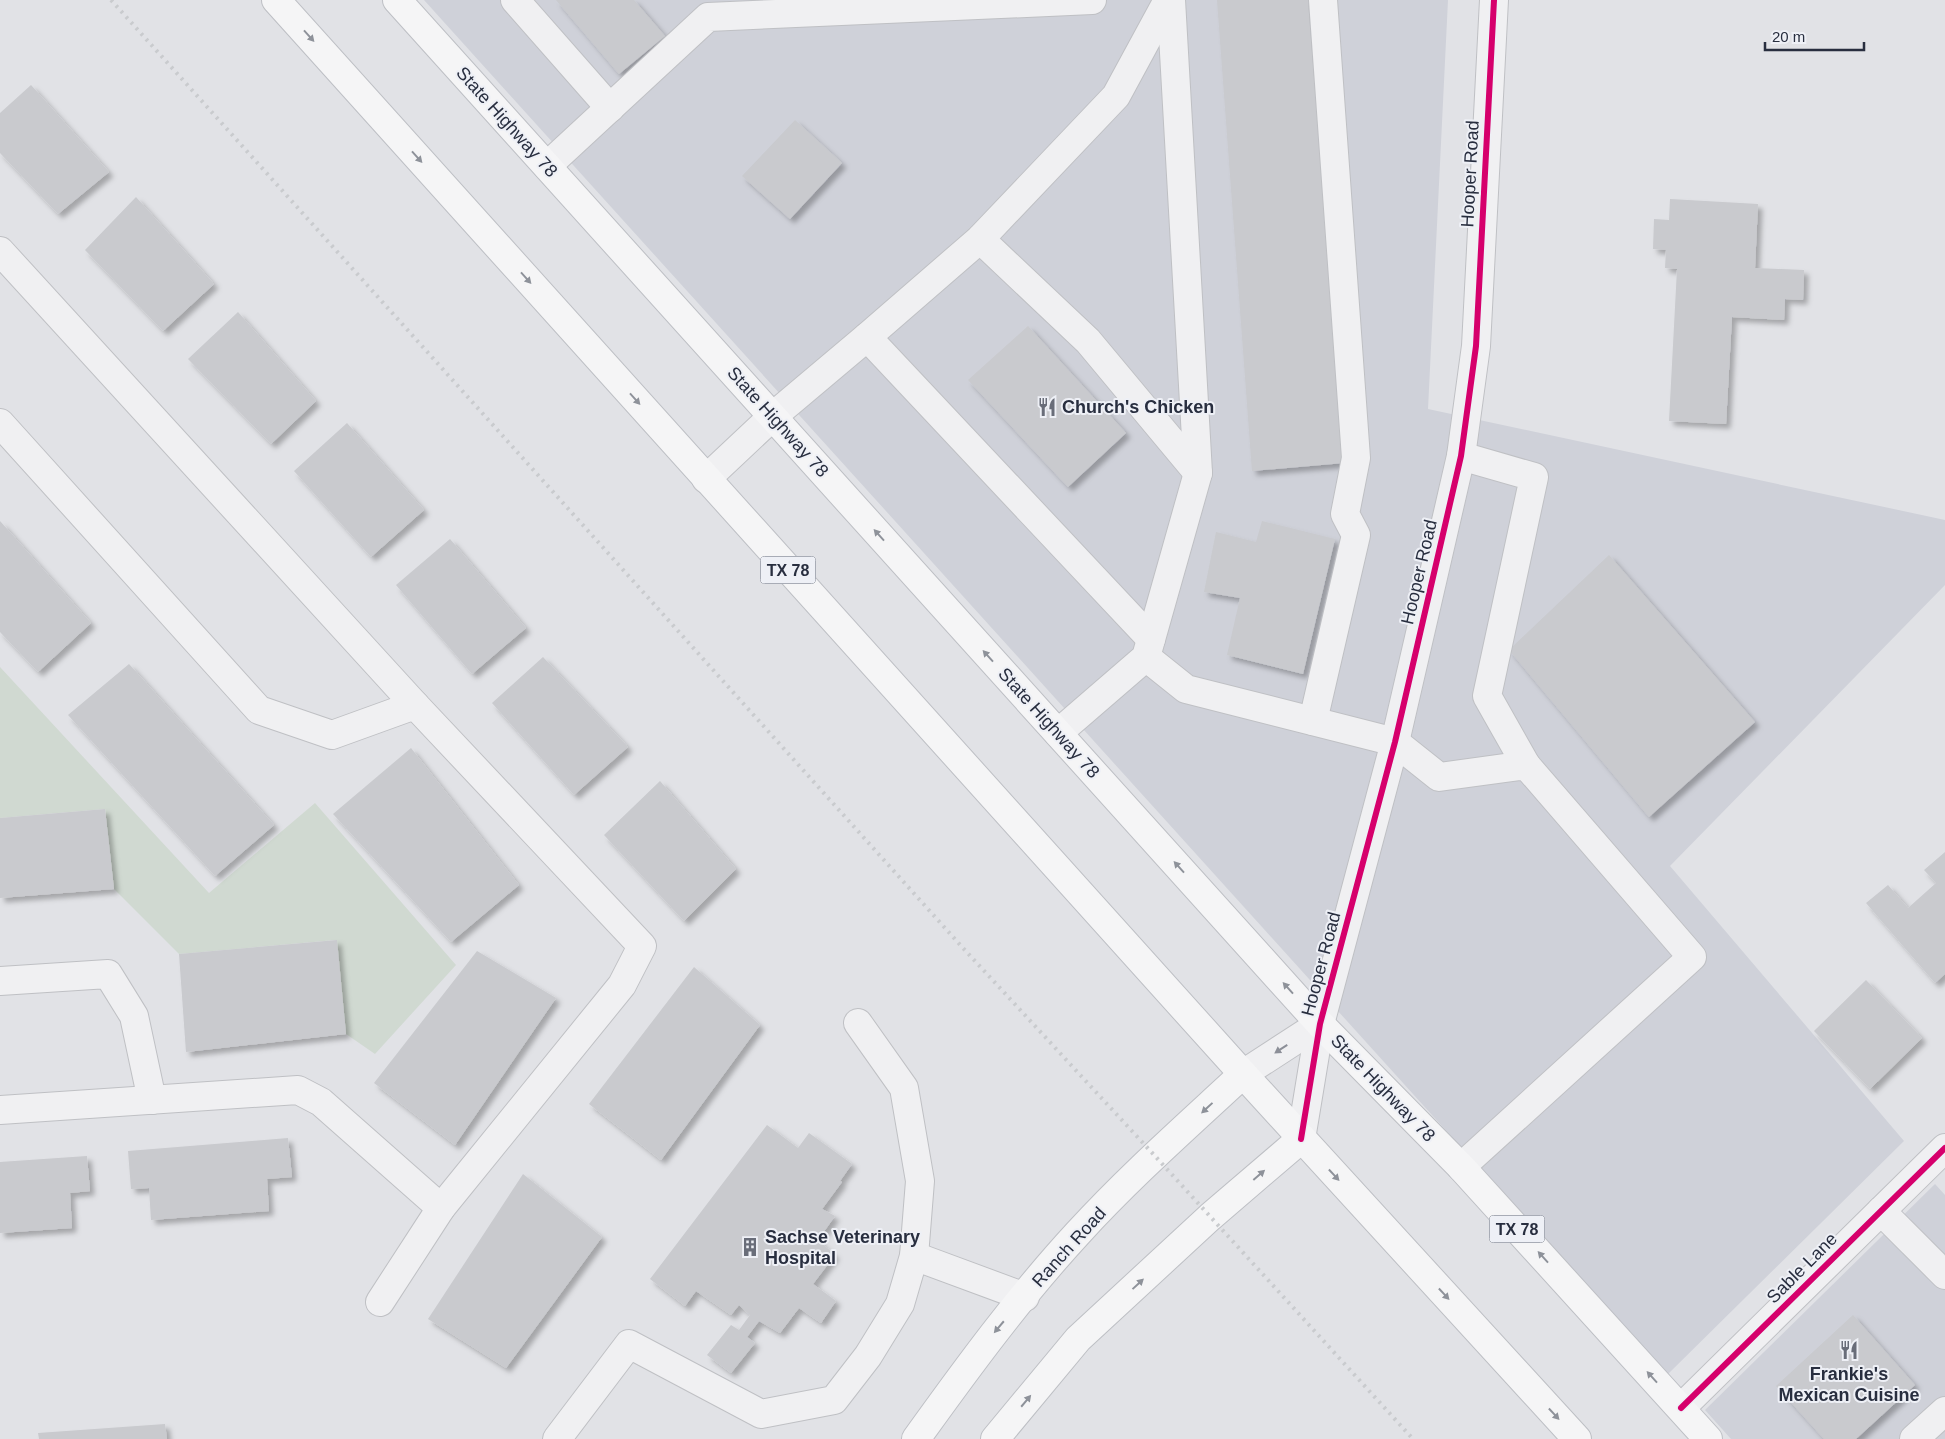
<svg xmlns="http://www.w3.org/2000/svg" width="1945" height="1439" viewBox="0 0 1945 1439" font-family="Helvetica,sans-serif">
<defs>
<filter id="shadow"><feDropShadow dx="4.5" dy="4.5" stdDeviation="2.5" flood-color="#0004"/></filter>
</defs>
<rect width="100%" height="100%" fill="#e1e2e6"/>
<g fill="#cfd1d9">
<path d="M 424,0 L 1448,0 L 1428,409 L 1945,520 L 1945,585 L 1670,866 L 1904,1141 L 1667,1375 Z"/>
<path d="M 1935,1184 L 1945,1195 L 1945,1439 L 1731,1439 L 1705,1410 Z"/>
</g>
<path fill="#d0d9d1" d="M 0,667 L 209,893 L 315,803 L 456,965 L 375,1054 L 346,1034 L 336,940 L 179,954 L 114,889 L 105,809 L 0,818 Z"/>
<g fill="#c9cace" filter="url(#shadow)">
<path d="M 556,0 L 634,0 L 665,36 L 619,74 Z"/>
<path d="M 1217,0 L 1308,0 L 1344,463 L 1252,471 Z"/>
<path d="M 31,85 L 109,172 L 58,214 L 0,153 L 0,113 Z"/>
<path d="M 795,120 L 842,163 L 790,219 L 742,176 Z"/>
<path d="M 136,197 L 214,284 L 163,331 L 85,250 Z"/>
<path d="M 1670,199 L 1758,204 L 1755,268 L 1804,270 L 1803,300 L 1785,299 L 1784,320 L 1732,317 L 1726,424 L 1669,421 L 1677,269 L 1665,268 L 1666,250 L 1653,249 L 1654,219 L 1669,220 Z"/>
<path d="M 238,312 L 316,401 L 271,444 L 188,359 Z"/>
<path d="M 1028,326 L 1126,433 L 1068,487 L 968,380 Z"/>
<path d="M 347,423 L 424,510 L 371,557 L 294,471 Z"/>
<path d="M 0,521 L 91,623 L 38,672 L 0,632 Z"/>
<path d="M 1262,521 L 1335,539 L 1303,674 L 1227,655 L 1240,598 L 1204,592 L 1216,532 L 1256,542 Z"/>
<path d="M 450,539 L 526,628 L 472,674 L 396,585 Z"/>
<path d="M 1609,555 L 1755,722 L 1649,817 L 1509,650 Z"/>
<path d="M 543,657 L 628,747 L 574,795 L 492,703 Z"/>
<path d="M 129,664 L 274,825 L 215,876 L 68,715 Z"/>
<path d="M 411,748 L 519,885 L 451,942 L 333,814 Z"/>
<path d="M 660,781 L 736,869 L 684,921 L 604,835 Z"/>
<path d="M 105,809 L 114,889 L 0,898 L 0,818 Z"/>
<path d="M 1945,852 L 1945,974 L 1935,983 L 1866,903 L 1888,885 L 1908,908 L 1936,883 L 1924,870 Z"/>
<path d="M 337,940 L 346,1034 L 186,1052 L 179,954 Z"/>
<path d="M 477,951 L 556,998 L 455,1145 L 374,1083 Z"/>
<path d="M 694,967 L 760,1025 L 661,1160 L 589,1104 Z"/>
<path d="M 1866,980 L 1922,1038 L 1870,1089 L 1814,1031 Z"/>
<path d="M 767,1125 L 798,1148 L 809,1133 L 852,1164 L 840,1181 L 842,1182 L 822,1209 L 835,1216 L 818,1240 L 835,1255 L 813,1284 L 836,1301 L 821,1323 L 799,1308 L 780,1333 L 759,1321 L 747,1337 L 755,1343 L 731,1373 L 707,1355 L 731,1325 L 739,1330 L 750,1315 L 739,1305 L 731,1315 L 696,1291 L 685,1306 L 650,1279 Z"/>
<path d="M 288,1138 L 292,1177 L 267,1179 L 269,1211 L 151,1220 L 149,1188 L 131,1189 L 128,1151 Z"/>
<path d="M 87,1156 L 90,1191 L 70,1193 L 72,1228 L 0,1233 L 0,1162 Z"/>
<path d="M 523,1174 L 602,1237 L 506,1368 L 428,1319 Z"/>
<path d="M 1853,1315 L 1915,1385 L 1856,1439 L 1824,1439 L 1776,1386 Z"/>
<path d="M 165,1424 L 167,1439 L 39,1439 L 38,1433 Z"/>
</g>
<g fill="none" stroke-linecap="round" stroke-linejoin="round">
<g stroke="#bfc0c4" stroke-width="30">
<g id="minor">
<path d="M 515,0 L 610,108"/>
<path d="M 547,166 L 708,17 L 1092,0"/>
<path d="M 980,239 L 1088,341 L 1198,473"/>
<path d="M 0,251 L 415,705 L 642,946 L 622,985 L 441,1208 L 380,1302"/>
<path d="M 867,337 L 1151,639"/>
<path d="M 0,423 L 259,710 L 332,735 L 415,705"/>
<path d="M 1461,456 L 1534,477 L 1487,696 L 1526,765"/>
<path d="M 706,479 L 772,417 L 867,337 L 980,239 L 1116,96 L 1168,0"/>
<path d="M 1146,657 L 1186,689 L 1395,742 L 1439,777 L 1526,765 L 1692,957 L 1461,1167"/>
<path d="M 1313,721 L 1356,535 L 1345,514 L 1356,458 L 1323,0"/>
<path d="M 1058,733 L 1146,657 L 1198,473 L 1171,0"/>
<path d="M 0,981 L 108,974 L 134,1016 L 152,1100"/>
<path d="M 1243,1074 L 1320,1024"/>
<path d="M 0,1110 L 298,1090 L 321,1102 L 441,1208"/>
<path d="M 1301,1139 L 1320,1024 L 1395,742 L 1461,456 L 1476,346 L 1494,0"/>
<path d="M 1881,1211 L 1945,1275"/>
<path d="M 914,1256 L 1025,1297"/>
<path d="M 1681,1408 L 1945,1148"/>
<path d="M 557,1439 L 629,1344 L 761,1414 L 834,1400 L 868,1356 L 900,1304 L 914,1256 L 920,1181 L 904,1088 L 858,1023"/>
<path d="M 1914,1439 L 1945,1411"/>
</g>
</g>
<g stroke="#bdbfc4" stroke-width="30">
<g id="major">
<path d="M 276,0 L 1243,1074 L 1577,1439"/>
<path d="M 397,0 L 1320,1024 L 1461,1167 L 1708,1439"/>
<path d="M 916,1439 C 967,1368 1019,1297 1078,1233 C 1129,1177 1187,1126 1243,1074"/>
<path d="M 995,1439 L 1078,1339 L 1210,1217 L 1301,1139"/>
</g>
</g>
<use href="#minor" stroke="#f0f0f2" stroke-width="28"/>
<use href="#major" stroke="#f5f5f6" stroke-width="28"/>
<path stroke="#c9cbce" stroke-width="4" stroke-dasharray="2.5 5" stroke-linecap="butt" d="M 111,0 L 963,948 L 1155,1156 L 1413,1439"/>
<g stroke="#eef0f6" stroke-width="9">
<g id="cycleway">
<path d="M 1301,1139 L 1320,1024 L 1395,742 L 1461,456 L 1476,346 L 1494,0"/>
<path d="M 1681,1408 L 1945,1148"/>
</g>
</g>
<use href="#cycleway" stroke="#d6006c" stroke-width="6"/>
</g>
<defs><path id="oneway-solid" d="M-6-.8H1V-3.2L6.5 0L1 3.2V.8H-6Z" transform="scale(1.25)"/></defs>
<g fill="#8e929a">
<use href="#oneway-solid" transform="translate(309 36) rotate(48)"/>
<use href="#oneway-solid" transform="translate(417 157) rotate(48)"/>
<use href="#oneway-solid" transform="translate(526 278) rotate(48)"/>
<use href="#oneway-solid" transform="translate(635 399) rotate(48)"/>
<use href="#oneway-solid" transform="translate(879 535) rotate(-132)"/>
<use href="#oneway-solid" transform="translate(988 656) rotate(-132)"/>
<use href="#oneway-solid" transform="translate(1179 867) rotate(-132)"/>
<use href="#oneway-solid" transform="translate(1288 988) rotate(-132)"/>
<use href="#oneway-solid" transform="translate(1207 1108) rotate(137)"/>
<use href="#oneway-solid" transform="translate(1259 1175) rotate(-41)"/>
<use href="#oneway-solid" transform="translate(1334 1175) rotate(47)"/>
<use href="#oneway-solid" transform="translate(1543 1257) rotate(-132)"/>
<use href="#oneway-solid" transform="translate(1138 1284) rotate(-43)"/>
<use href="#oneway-solid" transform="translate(1444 1294) rotate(47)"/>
<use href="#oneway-solid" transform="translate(999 1327) rotate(130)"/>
<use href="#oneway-solid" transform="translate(1652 1377) rotate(-132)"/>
<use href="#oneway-solid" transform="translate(1026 1401) rotate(-50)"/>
<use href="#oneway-solid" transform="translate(1554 1414) rotate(47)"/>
</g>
<use fill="#8c8f98" href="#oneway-solid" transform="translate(1281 1049) rotate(147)"/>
<defs>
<g id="restaurant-bare" transform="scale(1.5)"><path d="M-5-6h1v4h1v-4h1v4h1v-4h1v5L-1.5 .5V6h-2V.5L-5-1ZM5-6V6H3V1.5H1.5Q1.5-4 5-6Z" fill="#696d79" stroke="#eef0f6" stroke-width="2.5" paint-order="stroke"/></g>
<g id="building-bare" transform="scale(1.5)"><path d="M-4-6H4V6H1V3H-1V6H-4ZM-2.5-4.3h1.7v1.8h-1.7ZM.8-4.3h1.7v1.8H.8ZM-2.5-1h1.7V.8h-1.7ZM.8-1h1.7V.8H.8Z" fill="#696d79" stroke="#eef0f6" stroke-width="2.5" paint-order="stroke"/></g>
</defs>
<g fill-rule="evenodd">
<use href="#restaurant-bare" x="1047" y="407"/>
<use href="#building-bare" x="750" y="1247"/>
<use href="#restaurant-bare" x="1849" y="1350"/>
</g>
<g text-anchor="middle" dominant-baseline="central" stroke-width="4" stroke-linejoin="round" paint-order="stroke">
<g fill="#eef0f6" stroke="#636876" stroke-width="1">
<rect x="760.5" y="556.5" width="55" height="27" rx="4"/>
<rect x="1489.5" y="1215.5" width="55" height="27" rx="4"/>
</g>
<g font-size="16" font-weight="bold" fill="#282e3f">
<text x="788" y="570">TX 78</text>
<text x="1517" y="1229">TX 78</text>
</g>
<g font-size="18" fill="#282e3f" stroke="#eef0f6">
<text transform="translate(507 122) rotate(48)">State Highway 78</text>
<text transform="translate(1470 174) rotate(-87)">Hooper Road</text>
<text transform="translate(778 422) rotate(48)">State Highway 78</text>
<text transform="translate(1419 572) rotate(-77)">Hooper Road</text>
<text transform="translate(1049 723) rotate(48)">State Highway 78</text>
<text transform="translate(1321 964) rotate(-75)">Hooper Road</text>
<text transform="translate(1383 1088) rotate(46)">State Highway 78</text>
<text transform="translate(1069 1247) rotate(-48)">Ranch Road</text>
<text transform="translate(1802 1268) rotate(-45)">Sable Lane</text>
</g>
<g font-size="18" font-weight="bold" fill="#282e3f" stroke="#eef0f6" text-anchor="start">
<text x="1062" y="407">Church's Chicken</text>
<text x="765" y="1237">Sachse Veterinary<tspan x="765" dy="21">Hospital</tspan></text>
<text x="1849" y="1374" text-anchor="middle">Frankie's<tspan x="1849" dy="21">Mexican Cuisine</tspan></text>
</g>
</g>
<path d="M1765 42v8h99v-8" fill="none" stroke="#282e3f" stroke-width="2.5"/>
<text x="1772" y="42" font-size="15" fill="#282e3f" stroke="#eef0f6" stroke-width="4" paint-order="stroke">20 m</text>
</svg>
